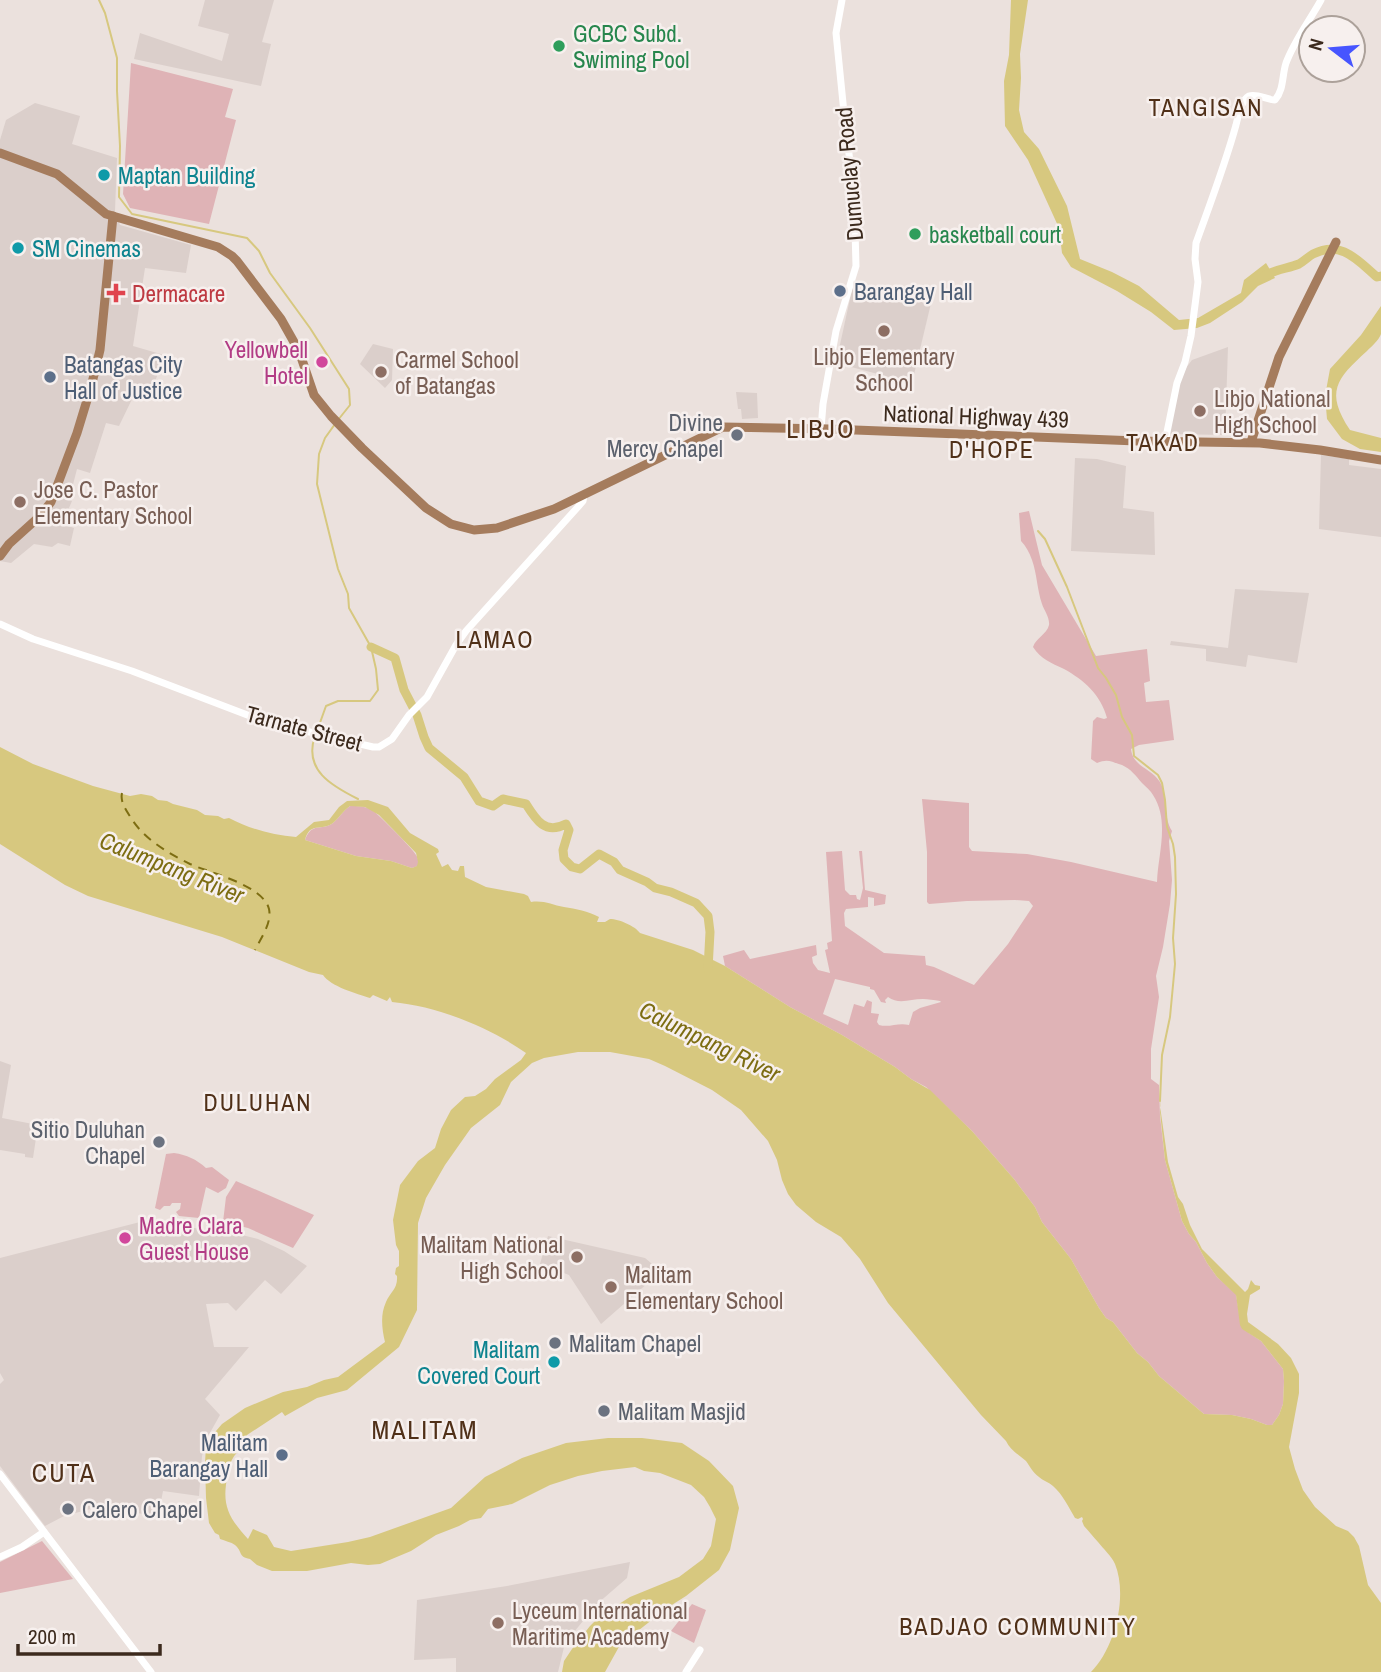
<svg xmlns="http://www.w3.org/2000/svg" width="1381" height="1672" viewBox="0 0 1381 1672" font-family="'Archivo Narrow',sans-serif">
<rect width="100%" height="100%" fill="#ebe1dd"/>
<g fill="#dbcfcb">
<path d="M 205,0 L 274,0 L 262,42 L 271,44 L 261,86 L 134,59 L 140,33 L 222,61 L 229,34 L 198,26 Z"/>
<path d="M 35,103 L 80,116 L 72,144 L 117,158 L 115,211 L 120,225 L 191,245 L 186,273 L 145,268 L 133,346 L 164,355 L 149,400 L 134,395 L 119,426 L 106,423 L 90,473 L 77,469 L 69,500 L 72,501 L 62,524 L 74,528 L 70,546 L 58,543 L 52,547 L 34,544 L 11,563 L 0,561 L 0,140 L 6,120 Z"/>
<path d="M 853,285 L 932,299 L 912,383 L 836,363 Z"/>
<path d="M 373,344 L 393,349 L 392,380 L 385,388 L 360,364 Z"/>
<path d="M 1228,347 L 1225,435 L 1169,434 L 1178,388 L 1186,368 L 1192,360 Z"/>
<path d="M 736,392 L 757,393 L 758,418 L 742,419 L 741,409 L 738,409 Z"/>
<path d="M 1321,455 L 1349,459 L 1349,465 L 1381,469 L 1381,537 L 1319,529 Z"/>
<path d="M 1075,458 L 1097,459 L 1126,466 L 1123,508 L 1154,512 L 1155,555 L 1071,551 Z"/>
<path d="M 1235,589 L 1309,593 L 1297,663 L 1248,655 L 1246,667 L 1206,661 L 1206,649 L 1170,645 L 1171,641 L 1228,648 Z"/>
<path d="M 0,1061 L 11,1065 L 2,1118 L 38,1125 L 33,1158 L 25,1157 L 25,1154 L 0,1150 Z"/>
<path d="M 140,1222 L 230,1232 L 258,1239 L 284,1251 L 307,1266 L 281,1294 L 265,1280 L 236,1311 L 228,1303 L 206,1304 L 214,1347 L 249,1347 L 205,1399 L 220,1415 L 207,1438 L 202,1456 L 199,1496 L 163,1491 L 158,1517 L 102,1506 L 64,1516 L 45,1526 L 0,1466 L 0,1384 L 4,1380 L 0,1373 L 0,1258 Z"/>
<path d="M 548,1236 L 645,1258 L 657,1268 L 657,1275 L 601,1324 L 569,1275 L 540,1264 Z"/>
<path d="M 630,1562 L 627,1578 L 597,1604 L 565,1643 L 558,1672 L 456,1672 L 456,1658 L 414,1660 L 417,1600 L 507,1586 Z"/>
</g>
<g fill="#dfb3b6" fill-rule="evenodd">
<path d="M 131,63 L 233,89 L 225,117 L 236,120 L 209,224 L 130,208 L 123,194 Z"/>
<path d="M 1029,511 L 1042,565 L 1096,656 L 1147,649 L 1150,681 L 1144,683 L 1146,702 L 1169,700 L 1174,740 L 1139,745 L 1131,749 C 1133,767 1151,768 1160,782 C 1168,796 1163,817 1172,831 L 1169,841 L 1172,880 L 1170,904 L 1163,947 L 1156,976 L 1159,997 L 1151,1049 L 1151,1079 L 1159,1085 L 1160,1116 L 1165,1160 L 1182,1221 L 1189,1234 L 1196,1242 L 1207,1263 L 1217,1277 L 1236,1294 L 1239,1313 L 1249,1333 L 1261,1341 L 1283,1369 L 1284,1381 L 1283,1404 L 1279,1415 L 1272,1425 L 1267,1425 L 1251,1419 L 1232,1415 L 1204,1414 L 1159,1376 L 1148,1362 L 1137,1353 L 1113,1322 L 1106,1318 L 1099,1308 L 1071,1259 L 1042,1222 L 1035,1207 L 1014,1179 L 972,1131 L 926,1087 L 911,1079 L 895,1067 L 842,1035 L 790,1007 L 725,966 L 723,956 L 744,950 L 750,959 L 816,945 L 817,955 L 812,957 L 813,963 L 818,970 L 830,973 L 825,950 L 828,949 L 827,943 L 832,941 L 826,852 L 842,851 L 845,890 L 850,895 L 856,895 L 857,899 L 860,900 L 863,888 L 859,851 L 862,851 L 865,890 L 886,895 L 885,904 L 874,906 L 874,898 L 868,897 L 868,907 L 846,909 L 844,913 L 845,926 L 884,953 L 925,956 L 926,965 L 934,967 L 974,985 L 1008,944 L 1033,906 L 1029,901 L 1015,900 L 967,901 L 929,904 L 927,902 L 927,852 L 922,799 L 969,803 L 969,847 L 972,851 L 1027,854 L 1071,862 L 1157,882 C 1158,854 1170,821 1153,795 C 1151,791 1146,787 1142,783 C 1136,776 1131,769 1122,765 C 1112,762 1108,758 1097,763 L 1091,759 L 1093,721 L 1097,717 L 1104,719 L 1107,718 C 1101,695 1084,680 1064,669 C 1051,663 1041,659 1033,647 C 1036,638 1047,634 1049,625 C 1050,618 1044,610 1042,604 C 1037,589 1037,574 1032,560 C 1029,552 1026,546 1021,541 L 1019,513 ZM 835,979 L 870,987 L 870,989 L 874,990 L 881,1002 L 886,1003 L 885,1000 L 888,997 C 899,1005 910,999 923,999 C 928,999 934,1000 940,1001 L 941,1002 L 920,1008 L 913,1012 L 909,1025 C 898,1022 890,1028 879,1025 L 877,1022 L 879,1014 L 871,1013 L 872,1002 L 867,1000 L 864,1007 L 854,1004 L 848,1025 L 823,1014 Z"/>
<path d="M 350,806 C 358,806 365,806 372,810 C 377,813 414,850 416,855 C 419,859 418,861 418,866 L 412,868 L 391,861 L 356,856 L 305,840 C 312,821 321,832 333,823 C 339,818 343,811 350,806 Z"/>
<path d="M 174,1153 C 187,1155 196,1159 206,1168 L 212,1167 L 229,1180 L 226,1188 L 218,1193 L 206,1187 L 199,1218 L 179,1216 L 176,1212 L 180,1209 L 181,1203 L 172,1203 L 170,1206 L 164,1206 L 160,1210 L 155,1208 L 166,1154 Z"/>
<path d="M 236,1181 L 314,1215 L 293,1248 L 248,1228 L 223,1222 L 226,1197 Z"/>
<path d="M 42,1541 L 73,1579 L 0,1593 L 0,1562 Z"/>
<path d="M 692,1604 L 706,1610 L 694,1643 L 671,1631 Z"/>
</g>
<g fill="#d7c87f" fill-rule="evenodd">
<path d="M 1011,0 L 1028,0 L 1020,54 L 1021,78 L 1019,110 L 1024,132 L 1039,149 L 1067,206 L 1080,259 L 1112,272 L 1139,286 L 1179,320 L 1198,318 L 1241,293 L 1244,280 L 1266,263 L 1275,278 L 1258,286 L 1242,302 L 1210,323 L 1197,328 L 1174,330 L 1151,312 L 1117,291 L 1071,267 L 1062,253 L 1059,228 L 1028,160 L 1005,126 L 1004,81 L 1009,55 Z"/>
<path d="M 1381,306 C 1381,314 1381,327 1381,334 C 1379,340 1371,347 1367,351 C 1336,379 1325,392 1350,430 L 1381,438 L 1381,452 L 1360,449 L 1342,439 L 1327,419 L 1325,396 L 1330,369 L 1361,335 Z"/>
<path d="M 0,747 L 33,764 L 93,786 L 130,796 L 141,794 L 152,796 L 158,800 L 167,801 L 173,804 L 197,810 L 205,815 L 218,816 L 224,819 L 229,818 C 250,829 272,835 296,837 L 314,822 L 329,820 L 339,807 L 347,801 L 368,800 L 388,807 L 410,833 L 438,849 L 439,852 L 436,854 L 442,867 L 448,864 L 452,870 L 458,871 L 460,866 L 464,866 L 465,877 L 486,887 L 524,894 L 528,896 L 531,902 C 544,900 552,905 564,907 C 576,909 588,911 599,917 L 597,922 L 605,922 L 610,919 C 619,919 635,926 640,933 L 693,950 L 725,966 L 790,1007 L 842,1035 L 895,1067 L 911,1079 L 930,1090 L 972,1131 L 1014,1179 L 1035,1207 L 1042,1222 L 1071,1259 L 1099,1308 L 1106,1318 L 1113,1322 L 1137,1353 L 1148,1362 L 1159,1376 L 1204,1414 L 1232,1415 L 1251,1419 L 1267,1425 L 1272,1425 L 1279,1415 L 1283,1404 L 1284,1381 L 1283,1369 L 1261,1341 L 1242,1329 L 1240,1325 L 1236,1295 L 1217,1277 L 1207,1263 L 1196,1242 L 1189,1234 L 1182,1221 L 1165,1160 L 1160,1112 L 1161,1091 L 1160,1106 L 1168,1162 L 1178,1197 L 1183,1204 L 1190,1225 L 1202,1249 L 1245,1292 L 1248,1289 L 1251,1280 L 1255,1285 L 1260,1286 L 1260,1289 L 1250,1295 L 1247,1314 L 1248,1322 L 1278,1344 L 1291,1358 L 1299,1374 L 1299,1393 L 1289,1447 L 1295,1469 L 1303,1490 L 1315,1507 L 1336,1526 L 1348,1531 L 1354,1537 L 1359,1546 L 1368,1585 L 1381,1603 L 1381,1672 L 1091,1672 C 1115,1648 1128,1596 1115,1564 C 1111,1555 1104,1550 1098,1542 C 1093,1537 1089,1531 1084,1526 L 1082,1521 L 1083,1519 L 1082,1517 L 1078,1519 L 1075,1518 C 1068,1506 1063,1495 1053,1486 C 1049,1482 1043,1481 1039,1477 C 1032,1472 1030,1466 1026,1461 C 1019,1455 1010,1450 1006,1441 L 981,1415 L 888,1303 L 860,1259 L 841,1237 L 816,1222 L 796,1205 L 788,1194 L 782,1180 L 777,1160 L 768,1141 L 741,1110 L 712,1090 L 665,1066 L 649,1059 L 610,1052 L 578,1052 L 544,1058 L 532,1063 L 511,1082 L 500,1105 L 471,1128 L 445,1165 L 426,1198 L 418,1223 L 417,1310 L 399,1347 L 347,1390 L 317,1398 L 285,1416 L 282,1412 L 247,1435 C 245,1450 240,1447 233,1458 C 230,1462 229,1469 228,1474 C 221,1504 228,1517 248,1539 L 253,1529 L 267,1535 L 274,1547 L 291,1551 L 348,1542 L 370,1537 L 451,1508 L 485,1477 L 522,1458 L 566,1443 L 608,1438 L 642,1438 L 682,1443 L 709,1461 L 733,1486 L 739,1508 L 730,1550 L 719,1570 L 686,1596 L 667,1608 L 620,1645 L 605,1672 L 562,1672 L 564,1661 L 572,1649 L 590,1626 L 600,1616 L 630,1597 L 679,1577 L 703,1559 L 711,1546 L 716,1519 L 710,1507 L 704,1497 L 691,1485 L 660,1473 L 644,1471 L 635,1467 L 602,1471 L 578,1476 L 550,1485 L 512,1504 L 488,1509 L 481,1518 L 470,1520 L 459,1526 L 436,1535 L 411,1551 L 380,1564 L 368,1565 L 351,1563 L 307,1571 L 272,1571 L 257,1565 L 250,1559 C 238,1557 243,1552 235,1545 C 231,1542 225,1541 220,1539 L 219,1535 L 215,1533 L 209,1523 L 206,1498 L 205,1463 L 206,1446 L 210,1438 L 222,1424 L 245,1408 L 283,1392 L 307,1387 L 324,1380 L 338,1377 L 385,1342 C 382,1329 380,1315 386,1302 C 390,1292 398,1289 397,1276 L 395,1274 L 396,1268 L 399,1266 L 399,1251 L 396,1245 L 393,1220 L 400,1185 L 418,1161 L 435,1148 L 441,1129 L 451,1110 L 465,1097 L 475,1096 L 486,1089 L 495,1079 L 521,1060 L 526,1053 C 489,1027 437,1006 392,1002 L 390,997 L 387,1001 L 373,995 L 370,998 C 357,994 330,986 323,975 L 309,972 L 222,937 L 88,896 L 65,885 L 0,844 ZM 350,806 L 365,807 L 379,815 L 416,853 L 418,862 L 417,866 L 412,868 L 391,861 L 356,856 L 305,840 C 310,821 321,832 333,823 C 339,818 343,811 350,806 Z"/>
</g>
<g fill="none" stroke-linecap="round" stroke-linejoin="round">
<g stroke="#d7c87f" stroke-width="2">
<path d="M 99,0 L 105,13 L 117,58 L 117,91 L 120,146 L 119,197 L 132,214 L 247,238 L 259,251 L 270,273 L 310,328 L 349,389 L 350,405 L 338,420"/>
<path d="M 1038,531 L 1045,539 L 1067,587 L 1098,668 L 1106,678 L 1116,695 L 1122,717 L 1132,735 L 1134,756 L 1158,775 L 1162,783 L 1165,800 L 1167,827 L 1173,844 L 1175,857 L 1176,894 L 1173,938 L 1175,964 L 1170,1017 L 1162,1055 L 1160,1101"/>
<path d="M 317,731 L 326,706 L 338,701 L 370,701 L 378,690 L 376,669 L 371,647 L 349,608 L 348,594 L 338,569 L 317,484 L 319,454 L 325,438 L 335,424"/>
<path d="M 315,736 C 303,770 332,786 358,799"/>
</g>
<g stroke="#d7c87f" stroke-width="9">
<path d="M 1262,278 C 1273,269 1287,269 1299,264 C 1304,261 1308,257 1313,254 C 1342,240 1357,260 1377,277 L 1381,276"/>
<path d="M 371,647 L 395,658 L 404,690 L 417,715 L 424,737 L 429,748 L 464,777 L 479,801 L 493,806 L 503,799 L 526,804 C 536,820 545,835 566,824 L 569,830 L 563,850 L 564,859 L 572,867 L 580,869 L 599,854 L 614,862 L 620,870 L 647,882 L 655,888 L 671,892 L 696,903 L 708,916 L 710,932 L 708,969"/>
</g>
<path stroke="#7d6d12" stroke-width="2" stroke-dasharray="9 7" stroke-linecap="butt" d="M 122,793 C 120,802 126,810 131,818 C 144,839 168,853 190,864 C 210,873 263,885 269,909 C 272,923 261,938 255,950"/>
<g stroke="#fff" stroke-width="7">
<path d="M 821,429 L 823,404 L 836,331 L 856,266 L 854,193 L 845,123 L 836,33 L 842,0"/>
<path d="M 1165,442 L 1177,383 L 1185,362 L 1191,336 L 1198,282 L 1195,259 L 1196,243 C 1210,204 1225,165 1236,125 C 1238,117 1241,100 1249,96 C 1257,93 1267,100 1275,100 C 1284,90 1282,75 1286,63 C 1294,41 1310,20 1321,0"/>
<path d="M 0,624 L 33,639 L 132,671 L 250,716 L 280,725 L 373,747 L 379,747 L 392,739 L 409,715 L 427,697 L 456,645 L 466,631 L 577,508 L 583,501 L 584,495"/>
<path d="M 0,1474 L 151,1672"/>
<path d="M 0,1557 L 22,1547 L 44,1532"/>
<path d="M 686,1672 L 700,1650"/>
</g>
<g stroke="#a57c5d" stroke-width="9">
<path d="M 0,153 L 57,174 L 106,214 L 218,247 L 232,256 L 237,261 L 281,319 L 299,351 L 314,395 L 331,416 L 362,448 L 426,508 L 451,524 L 474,530 L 497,528 L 554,509 L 723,427 L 829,429 L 1137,441 L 1260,443 L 1320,450 L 1381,460"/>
<path d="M 1251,442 L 1279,357 L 1336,242"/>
<path d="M 0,556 L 9,544 L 40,516 L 51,502 L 77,433 L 91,387 L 100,350 L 113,216"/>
</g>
</g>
<g fill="#2e9e5b" stroke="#f7f0ee" stroke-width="2.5">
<circle cx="559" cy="46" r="7"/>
<circle cx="915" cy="234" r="7"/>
</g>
<g fill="#0f9aa8" stroke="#f7f0ee" stroke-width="2.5">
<circle cx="104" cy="175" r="7"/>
<circle cx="18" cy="248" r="7"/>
<circle cx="554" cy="1362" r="7"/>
</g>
<g fill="#5c6f8a" stroke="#f7f0ee" stroke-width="2.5">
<circle cx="840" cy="291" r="7"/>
<circle cx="50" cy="377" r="7"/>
<circle cx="282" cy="1455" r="7"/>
</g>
<path fill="#e0444e" stroke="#f7f0ee" stroke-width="2.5" d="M112.5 282.5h7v7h7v7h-7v7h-7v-7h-7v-7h7z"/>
<g fill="#8d6e63" stroke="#f7f0ee" stroke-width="2.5">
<circle cx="884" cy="331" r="7"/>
<circle cx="381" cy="372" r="7"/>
<circle cx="1200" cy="411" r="7"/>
<circle cx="20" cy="502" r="7"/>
<circle cx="577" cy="1257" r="7"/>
<circle cx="611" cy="1287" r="7"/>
<circle cx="498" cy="1623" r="7"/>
</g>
<g fill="#d1479c" stroke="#f7f0ee" stroke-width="2.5">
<circle cx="322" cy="362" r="7"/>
<circle cx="125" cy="1238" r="7"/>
</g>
<g fill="#6b7280" stroke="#f7f0ee" stroke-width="2.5">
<circle cx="737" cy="435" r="7"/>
<circle cx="159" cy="1142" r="7"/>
<circle cx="555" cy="1343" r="7"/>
<circle cx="604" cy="1411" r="7"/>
<circle cx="68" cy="1509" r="7"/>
</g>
<g text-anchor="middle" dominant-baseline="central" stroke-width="5" stroke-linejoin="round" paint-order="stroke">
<g font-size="23" fill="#27864d" stroke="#f7f0ee" text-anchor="start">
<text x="573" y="33">GCBC Subd.<tspan x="573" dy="26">Swiming Pool</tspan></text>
<text x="929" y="234">basketball court</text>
</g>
<g font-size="23" fill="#3c2a1d" stroke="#f7f0ee">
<text transform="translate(849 174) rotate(-95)">Dumuclay Road</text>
<text transform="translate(976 416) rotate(2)">National Highway 439</text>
<text transform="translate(304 728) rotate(15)">Tarnate Street</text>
</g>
<g font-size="23" fill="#0d838f" stroke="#f7f0ee" text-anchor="start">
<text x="118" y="175">Maptan Building</text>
<text x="32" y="248">SM Cinemas</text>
<text x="540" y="1349" text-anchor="end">Malitam<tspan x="540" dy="26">Covered Court</tspan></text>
</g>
<g font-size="23" fill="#4e5e75" stroke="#f7f0ee" text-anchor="start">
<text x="854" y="291">Barangay Hall</text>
<text x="64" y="364">Batangas City<tspan x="64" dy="26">Hall of Justice</tspan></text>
<text x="268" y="1442" text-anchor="end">Malitam<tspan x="268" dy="26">Barangay Hall</tspan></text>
</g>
<g font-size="23" fill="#be3a42" stroke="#f7f0ee" text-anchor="start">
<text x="132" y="293">Dermacare</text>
</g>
<g font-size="23" fill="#b23c85" stroke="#f7f0ee" text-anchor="end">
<text x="308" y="349">Yellowbell<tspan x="308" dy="26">Hotel</tspan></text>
<text x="139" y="1225" text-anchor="start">Madre Clara<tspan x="139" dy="26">Guest House</tspan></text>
</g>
<g font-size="23" fill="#785e54" stroke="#f7f0ee" text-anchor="start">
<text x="884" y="356" text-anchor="middle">Libjo Elementary<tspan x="884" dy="26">School</tspan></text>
<text x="395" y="359">Carmel School<tspan x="395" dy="26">of Batangas</tspan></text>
<text x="1214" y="398">Libjo National<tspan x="1214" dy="26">High School</tspan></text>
<text x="34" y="489">Jose C. Pastor<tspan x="34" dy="26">Elementary School</tspan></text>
<text x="563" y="1244" text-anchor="end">Malitam National<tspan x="563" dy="26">High School</tspan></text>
<text x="625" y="1274">Malitam<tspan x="625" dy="26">Elementary School</tspan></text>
<text x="512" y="1610">Lyceum International<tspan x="512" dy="26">Maritime Academy</tspan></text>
</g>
<g font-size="23" fill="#5b616d" stroke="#f7f0ee" text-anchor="start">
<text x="723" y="422" text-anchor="end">Divine<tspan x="723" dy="26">Mercy Chapel</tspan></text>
<text x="145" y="1129" text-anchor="end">Sitio Duluhan<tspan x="145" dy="26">Chapel</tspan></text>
<text x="569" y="1343">Malitam Chapel</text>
<text x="618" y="1411">Malitam Masjid</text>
<text x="82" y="1509">Calero Chapel</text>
</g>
<g font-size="24" letter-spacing="2" fill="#503018" stroke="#f7f0ee">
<text x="1206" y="107">TANGISAN</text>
<text x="1163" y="442">TAKAD</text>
<text x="992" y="449">D'HOPE</text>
<text x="495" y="639">LAMAO</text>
<text x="258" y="1102">DULUHAN</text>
<text x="1018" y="1626">BADJAO COMMUNITY</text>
</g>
<g font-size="24" font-style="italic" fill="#7d6d12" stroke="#f7f0ee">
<text transform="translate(172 867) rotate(22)">Calumpang River</text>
<text transform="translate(710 1041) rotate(26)">Calumpang River</text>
</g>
<g font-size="26" letter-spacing="2" fill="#503018" stroke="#f7f0ee">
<text x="821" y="428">LIBJO</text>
<text x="425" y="1429">MALITAM</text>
<text x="64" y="1472">CUTA</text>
</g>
</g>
<g transform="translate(1332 49) rotate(286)"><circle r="33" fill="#f7f0ee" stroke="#aca19a" stroke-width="2"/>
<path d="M0-5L12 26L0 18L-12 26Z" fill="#4755ff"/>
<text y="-10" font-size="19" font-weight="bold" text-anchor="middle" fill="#3c2a1d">N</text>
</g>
<path d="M18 1644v10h142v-10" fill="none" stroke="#3c2a1d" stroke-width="3.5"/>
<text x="28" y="1644" font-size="21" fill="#3c2a1d" stroke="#f7f0ee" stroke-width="5" paint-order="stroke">200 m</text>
</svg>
